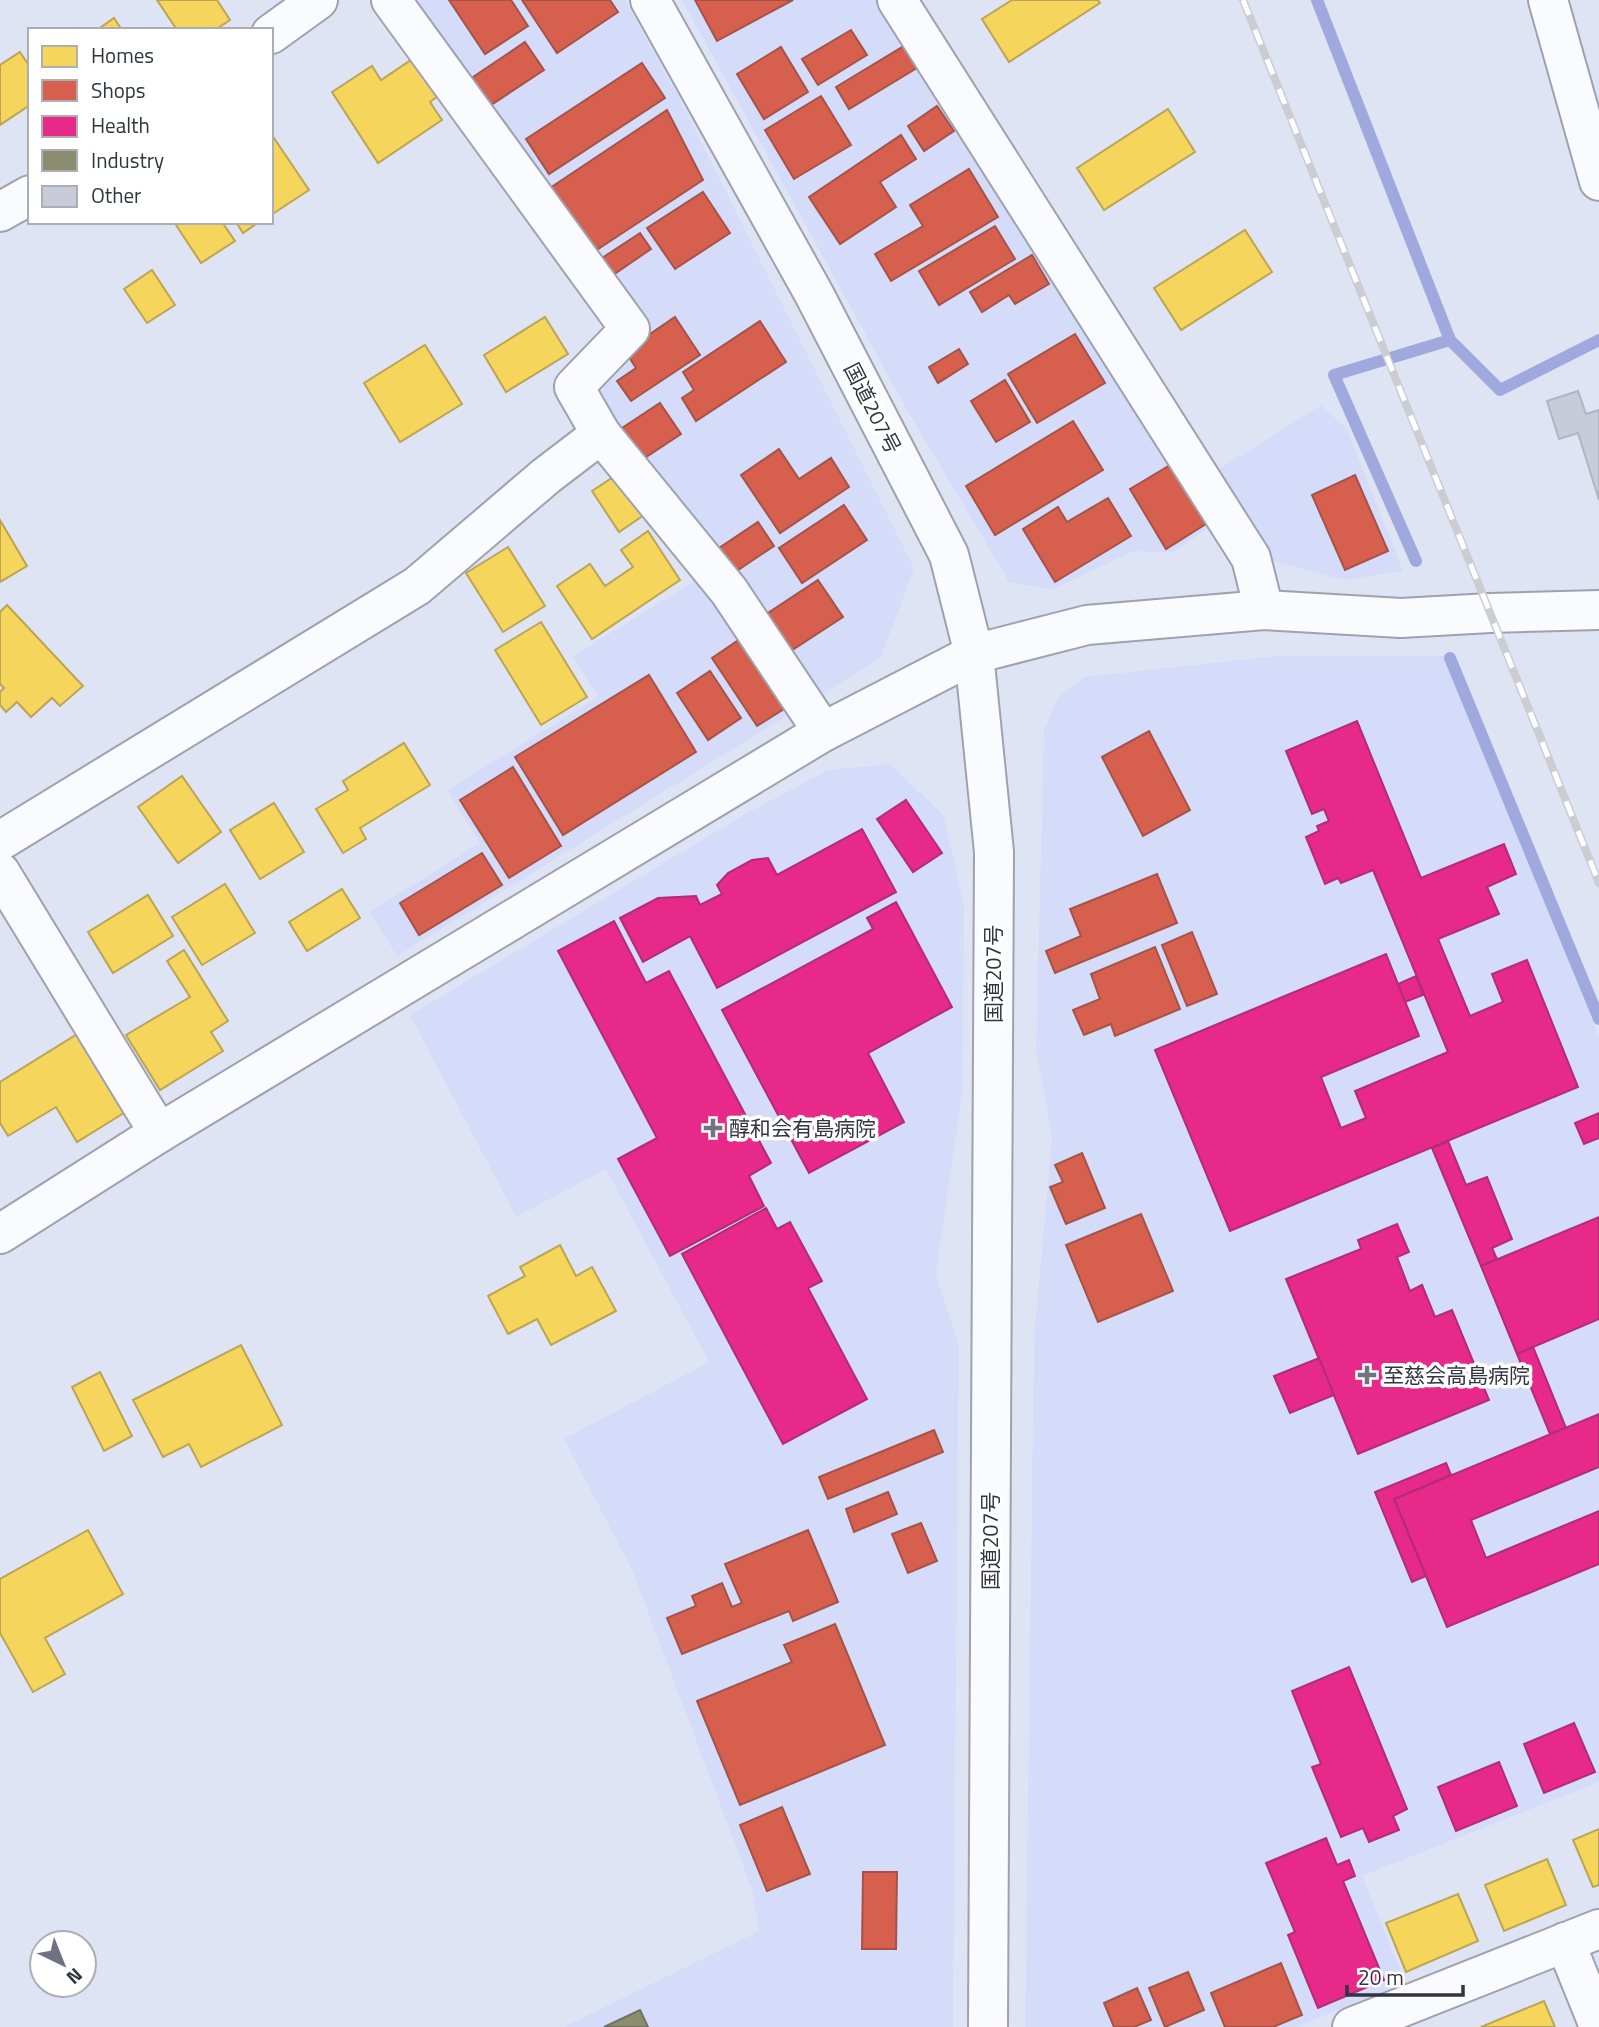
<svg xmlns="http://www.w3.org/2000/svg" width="1599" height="2027" viewBox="0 0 1599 2027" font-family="'Titillium Web','Noto Sans JP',sans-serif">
<rect width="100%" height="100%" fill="#dfe4f5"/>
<g fill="#d5dcf9">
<path d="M 399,0 L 625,0 L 678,96 L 914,568 L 881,658 L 397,956 L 369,912 L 480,843 L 447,790 L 598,697 L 573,656 L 716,568 L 587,386 L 638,330 Z"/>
<path d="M 682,0 L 913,0 L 1213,473 L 1321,405 L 1347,429 L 1403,571 L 1343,580 L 1271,560 L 1215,524 L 1171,553 L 1133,551 L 1052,590 L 1009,582 L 907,410 Z"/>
<path d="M 1276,656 L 1443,656 L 1599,1036 L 1599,1782 L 1362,1876 L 1406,1983 L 1295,2027 L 1025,2027 L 1034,1338 L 1052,1138 L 1036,1050 L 1044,730 L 1059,696 L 1084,677 Z"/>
<path d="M 890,764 L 944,816 L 964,906 L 963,1088 L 936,1274 L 959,1346 L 953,2027 L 564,2027 L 759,1931 L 752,1889 L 632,1570 L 564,1439 L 709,1362 L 606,1169 L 516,1217 L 410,1015 L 747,813 L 828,770 Z"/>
</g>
<g fill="#f6d55c" stroke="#bba554" stroke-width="2">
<path d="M 157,0 L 217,0 L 230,20 L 215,30 L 177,30 Z"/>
<path d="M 1012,0 L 1098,0 L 1100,3 L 1009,62 L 982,19 Z"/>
<path d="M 114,18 L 122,30 L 97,30 Z"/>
<path d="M 20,52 L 30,67 L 30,105 L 0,125 L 0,65 Z"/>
<path d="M 417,56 L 442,93 L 430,102 L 442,120 L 378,163 L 332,92 L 372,66 L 381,80 Z"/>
<path d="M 1168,109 L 1195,152 L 1104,210 L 1077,168 Z"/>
<path d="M 274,138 L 309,190 L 271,215 L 271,140 Z"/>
<path d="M 174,222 L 222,222 L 235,241 L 201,263 Z"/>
<path d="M 236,222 L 259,222 L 243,233 Z"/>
<path d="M 1245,230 L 1272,272 L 1181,330 L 1154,288 Z"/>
<path d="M 152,270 L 175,305 L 147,323 L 124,289 Z"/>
<path d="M 545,317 L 568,354 L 506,392 L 484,355 Z"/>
<path d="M 425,345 L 462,404 L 400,442 L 364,383 Z"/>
<path d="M 621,472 L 647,513 L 619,532 L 592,491 Z"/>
<path d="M 0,520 L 27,566 L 0,582 Z"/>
<path d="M 648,531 L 680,580 L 592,639 L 557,586 L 590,564 L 605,586 L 633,567 L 621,550 Z"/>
<path d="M 508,547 L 545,606 L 503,632 L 466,573 Z"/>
<path d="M 7,605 L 83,686 L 60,706 L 52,698 L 31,717 L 17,702 L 6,712 L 0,705 L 0,692 L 4,688 L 0,684 L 0,612 Z"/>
<path d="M 541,622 L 587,697 L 541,725 L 495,650 Z"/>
<path d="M 404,743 L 430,785 L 360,828 L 366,839 L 343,853 L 316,809 L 348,790 L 343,781 Z"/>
<path d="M 182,776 L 221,832 L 178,863 L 138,807 Z"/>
<path d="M 274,803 L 304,852 L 260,879 L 230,830 Z"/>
<path d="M 225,884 L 255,933 L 202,965 L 172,917 Z"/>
<path d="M 342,889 L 360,918 L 307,951 L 289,922 Z"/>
<path d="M 148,895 L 173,936 L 113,973 L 88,932 Z"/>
<path d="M 184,950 L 228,1021 L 211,1032 L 223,1051 L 160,1090 L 126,1035 L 190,997 L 167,961 Z"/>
<path d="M 79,1033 L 127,1111 L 77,1142 L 56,1107 L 8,1136 L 0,1123 L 0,1082 Z"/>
<path d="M 560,1245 L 576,1276 L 592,1267 L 616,1311 L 551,1345 L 537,1319 L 508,1334 L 488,1296 L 525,1276 L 520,1267 Z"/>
<path d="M 241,1345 L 282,1425 L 201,1467 L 189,1444 L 163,1457 L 133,1400 Z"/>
<path d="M 100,1372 L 132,1436 L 104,1451 L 72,1387 Z"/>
<path d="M 88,1530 L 123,1594 L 45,1638 L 65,1674 L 33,1692 L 0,1633 L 0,1579 Z"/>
<path d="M 1599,1829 L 1599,1885 L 1593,1887 L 1573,1840 Z"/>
<path d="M 1547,1859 L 1566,1905 L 1504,1931 L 1485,1885 Z"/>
<path d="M 1458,1894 L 1478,1941 L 1406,1972 L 1386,1923 Z"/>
<path d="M 1544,2001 L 1555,2027 L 1481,2027 Z"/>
</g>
<g fill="#d6604d" stroke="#a55349" stroke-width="2">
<path d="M 449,0 L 511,0 L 528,26 L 485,54 Z"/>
<path d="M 522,0 L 610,0 L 618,12 L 557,53 Z"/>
<path d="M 695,0 L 793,0 L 717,41 Z"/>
<path d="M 851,30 L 867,55 L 818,85 L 802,59 Z"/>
<path d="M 525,42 L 544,70 L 488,107 L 470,79 Z"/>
<path d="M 904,46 L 917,68 L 849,109 L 836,87 Z"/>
<path d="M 781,47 L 808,92 L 764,119 L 737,74 Z"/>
<path d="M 642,63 L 665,98 L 549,174 L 526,139 Z"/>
<path d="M 821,96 L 851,145 L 794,179 L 765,130 Z"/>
<path d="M 937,106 L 954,131 L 924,151 L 908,126 Z"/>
<path d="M 667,110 L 703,180 L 589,255 L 547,190 Z"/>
<path d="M 901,135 L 916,159 L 880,182 L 896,207 L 840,244 L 809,197 Z"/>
<path d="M 969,169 L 998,217 L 891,281 L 875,254 L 923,226 L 910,205 Z"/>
<path d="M 703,192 L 730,233 L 675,269 L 647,228 Z"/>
<path d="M 995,226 L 1015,259 L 939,305 L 919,271 Z"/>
<path d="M 640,233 L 651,249 L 607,279 L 596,262 Z"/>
<path d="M 1032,255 L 1049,284 L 1015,304 L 1009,295 L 982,312 L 970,292 Z"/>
<path d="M 675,317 L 700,355 L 631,401 L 617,381 L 636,368 L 625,351 Z"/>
<path d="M 760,321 L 786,362 L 696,421 L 682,398 L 694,390 L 683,372 Z"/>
<path d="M 1075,334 L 1105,383 L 1037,423 L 1008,374 Z"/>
<path d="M 959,349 L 968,364 L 938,383 L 929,367 Z"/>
<path d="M 1005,380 L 1030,422 L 996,442 L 971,401 Z"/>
<path d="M 660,403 L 681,434 L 643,459 L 622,428 Z"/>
<path d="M 1073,421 L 1103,470 L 995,535 L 966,486 Z"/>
<path d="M 779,449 L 799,479 L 831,458 L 849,487 L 780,533 L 741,475 Z"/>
<path d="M 1170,465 L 1206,524 L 1166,549 L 1130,489 Z"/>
<path d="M 1355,475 L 1388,551 L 1345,570 L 1312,495 Z"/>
<path d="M 1108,498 L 1131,536 L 1055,582 L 1023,529 L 1058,507 L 1067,522 Z"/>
<path d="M 844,505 L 867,540 L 802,583 L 779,548 Z"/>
<path d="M 758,522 L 774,546 L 729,576 L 713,552 Z"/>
<path d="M 818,580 L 843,617 L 786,654 L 762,617 Z"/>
<path d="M 746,635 L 792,704 L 757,726 L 712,658 Z"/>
<path d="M 710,671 L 741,718 L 708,740 L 677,693 Z"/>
<path d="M 649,675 L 696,752 L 563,835 L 515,757 Z"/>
<path d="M 1149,731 L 1190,810 L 1143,836 L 1102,757 Z"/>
<path d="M 513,767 L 561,846 L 509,878 L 460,800 Z"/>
<path d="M 482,853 L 502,885 L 419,935 L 400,903 Z"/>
<path d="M 1157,874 L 1177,923 L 1055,973 L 1046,951 L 1081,936 L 1070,909 Z"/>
<path d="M 1192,932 L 1217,994 L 1187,1006 L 1162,945 Z"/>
<path d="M 1155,947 L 1180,1009 L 1115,1036 L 1111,1024 L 1084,1035 L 1073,1010 L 1100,999 L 1091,974 Z"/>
<path d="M 1082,1153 L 1105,1208 L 1066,1224 L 1050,1187 L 1063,1182 L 1055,1165 Z"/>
<path d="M 1141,1214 L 1173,1291 L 1098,1322 L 1066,1245 Z"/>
<path d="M 934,1430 L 943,1452 L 828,1499 L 819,1477 Z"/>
<path d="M 888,1492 L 897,1514 L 854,1532 L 846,1509 Z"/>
<path d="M 921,1523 L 937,1561 L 908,1573 L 892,1534 Z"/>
<path d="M 808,1530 L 838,1602 L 793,1621 L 789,1611 L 682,1654 L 667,1618 L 696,1606 L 692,1596 L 722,1583 L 732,1607 L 742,1603 L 725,1564 Z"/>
<path d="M 835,1624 L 885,1745 L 740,1805 L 697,1701 L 792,1662 L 784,1645 Z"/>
<path d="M 782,1807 L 810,1874 L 767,1891 L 740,1825 Z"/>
<path d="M 863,1872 L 897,1872 L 896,1949 L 862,1949 Z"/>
<path d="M 1281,1963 L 1302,2015 L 1273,2027 L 1225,2027 L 1211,1993 Z"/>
<path d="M 1188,1972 L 1204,2010 L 1165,2027 L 1149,1988 Z"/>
<path d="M 1137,1988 L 1151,2020 L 1134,2027 L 1114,2027 L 1104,2003 Z"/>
</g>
<g fill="#e7298a" stroke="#b12d74" stroke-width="2">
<path d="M 1357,721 L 1421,878 L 1504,844 L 1516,874 L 1487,887 L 1499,914 L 1438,939 L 1470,1016 L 1503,1002 L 1492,974 L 1527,960 L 1578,1087 L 1230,1231 L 1155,1050 L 1386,954 L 1419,1036 L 1321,1077 L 1341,1128 L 1366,1118 L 1355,1091 L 1448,1052 L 1373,870 L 1341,883 L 1338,878 L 1325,884 L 1306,837 L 1319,831 L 1317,826 L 1329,821 L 1324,809 L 1312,814 L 1286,751 Z"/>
<path d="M 906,800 L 942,853 L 913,872 L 877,819 Z"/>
<path d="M 862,829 L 896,892 L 717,988 L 690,936 L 643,962 L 620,918 L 658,898 L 696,896 L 700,905 L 722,894 L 717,885 L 728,873 L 752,860 L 768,858 L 777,875 Z"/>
<path d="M 896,902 L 952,1007 L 868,1053 L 904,1122 L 809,1173 L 722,1010 L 873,929 L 867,918 Z"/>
<path d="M 614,921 L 646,983 L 669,971 L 771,1163 L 749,1176 L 764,1206 L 670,1256 L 618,1159 L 657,1138 L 558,951 Z"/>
<path d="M 1416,976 L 1423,995 L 1405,1002 L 1398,984 Z"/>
<path d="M 1599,1113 L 1599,1138 L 1584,1144 L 1575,1123 Z"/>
<path d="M 1448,1141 L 1466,1185 L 1487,1177 L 1512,1239 L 1492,1248 L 1497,1259 L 1481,1266 L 1432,1148 Z"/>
<path d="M 766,1208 L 777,1229 L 790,1222 L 822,1281 L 808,1288 L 867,1399 L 783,1444 L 682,1254 Z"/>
<path d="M 1599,1217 L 1599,1319 L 1517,1354 L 1481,1266 Z"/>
<path d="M 1397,1224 L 1409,1252 L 1397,1257 L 1410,1291 L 1422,1285 L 1435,1317 L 1452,1310 L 1489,1400 L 1358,1454 L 1286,1279 L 1361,1249 L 1358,1240 Z"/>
<path d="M 1533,1347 L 1566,1428 L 1550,1434 L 1517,1354 Z"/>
<path d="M 1319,1358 L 1334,1395 L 1290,1413 L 1274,1376 Z"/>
<path d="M 1599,1414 L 1599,1467 L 1471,1520 L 1486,1558 L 1599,1511 L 1599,1564 L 1447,1627 L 1394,1499 Z"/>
<path d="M 1446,1463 L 1451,1475 L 1394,1499 L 1426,1576 L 1412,1582 L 1375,1492 Z"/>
<path d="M 1349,1667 L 1407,1809 L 1393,1816 L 1399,1830 L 1369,1842 L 1363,1828 L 1341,1837 L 1312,1767 L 1321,1764 L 1292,1691 Z"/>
<path d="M 1574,1723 L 1595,1772 L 1544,1793 L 1524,1744 Z"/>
<path d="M 1499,1762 L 1517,1806 L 1456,1831 L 1438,1787 Z"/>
<path d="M 1326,1838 L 1337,1865 L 1349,1860 L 1355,1876 L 1343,1881 L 1384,1980 L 1318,2008 L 1288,1935 L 1295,1932 L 1266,1863 Z"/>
</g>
<path fill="#8c8c6e" stroke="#717260" stroke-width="2" d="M 640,2010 L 648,2027 L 604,2027 Z"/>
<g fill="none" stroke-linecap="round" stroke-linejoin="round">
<g stroke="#9fa9de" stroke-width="12">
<path d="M 1317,0 L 1450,340 L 1500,390 L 1599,340"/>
<path d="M 1416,561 L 1334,375 L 1450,340"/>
<path d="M 1450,658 L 1599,1019"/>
</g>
</g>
<path fill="#c8ccda" stroke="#b1b4c1" stroke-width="2" d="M 1578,391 L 1586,414 L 1599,410 L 1599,500 L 1578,433 L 1559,439 L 1547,401 Z"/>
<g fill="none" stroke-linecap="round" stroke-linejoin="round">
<g stroke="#9ea1ae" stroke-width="42">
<g id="minor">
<path d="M 391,0 L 630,329 L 574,387 L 601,434"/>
<path d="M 897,0 L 1251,558 L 1264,610"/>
<path d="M 1548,0 L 1599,181"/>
<path d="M 271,34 L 318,0"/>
<path d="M 0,212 L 30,195"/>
<path d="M 0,841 L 417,586 L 546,476 L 601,434 L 729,591 L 823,732"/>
<path d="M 0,872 L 159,1133"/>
<path d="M 0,1234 L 159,1133 L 823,732 L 974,654 L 1087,625 L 1264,610 L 1401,618 L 1490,613 L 1599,610"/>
<path d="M 1565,1942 L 1599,2026"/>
<path d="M 1352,2027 L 1599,1929"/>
</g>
</g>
<g stroke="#9ea1ae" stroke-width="42">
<path id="highway" d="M 650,0 L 814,294 L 949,555 L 974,654 L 994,852 L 988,2027"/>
</g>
<use href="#minor" stroke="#fafbfe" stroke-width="38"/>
<use href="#highway" stroke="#fafbfe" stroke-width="38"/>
<g stroke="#cbcdd2" stroke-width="8">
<path id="rail" d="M 1243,0 L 1599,883"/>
</g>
<use href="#rail" stroke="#fff" stroke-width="5" stroke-dasharray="16" stroke-linecap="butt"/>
</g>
<g fill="#6f7280" stroke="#fff" stroke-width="2.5">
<path d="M709.5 1117.5h7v7h7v7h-7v7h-7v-7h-7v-7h7z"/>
<path d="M1363.5 1364.5h7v7h7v7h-7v7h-7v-7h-7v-7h7z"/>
</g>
<g text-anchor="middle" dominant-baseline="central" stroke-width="7" stroke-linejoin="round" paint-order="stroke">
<g font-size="21" fill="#323541" stroke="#fff">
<text transform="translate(873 408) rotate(63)">国道207号</text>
<text transform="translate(993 974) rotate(-90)">国道207号</text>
<text transform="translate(990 1541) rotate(-90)">国道207号</text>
</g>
<g font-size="21" fill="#323541" stroke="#fff" text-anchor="start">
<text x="729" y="1128">醇和会有島病院</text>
<text x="1383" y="1375">至慈会高島病院</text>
</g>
</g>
<rect x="28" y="28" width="245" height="196" fill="#ffffff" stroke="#adaeb3" stroke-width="2"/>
<rect x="42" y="46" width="35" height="21" fill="#f6d55c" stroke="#adaeb3" stroke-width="2"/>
<text x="91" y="63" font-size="21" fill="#323541">Homes</text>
<rect x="42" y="80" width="35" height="21" fill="#d6604d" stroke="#adaeb3" stroke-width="2"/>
<text x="91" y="98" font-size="21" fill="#323541">Shops</text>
<rect x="42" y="116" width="35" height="21" fill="#e7298a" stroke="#adaeb3" stroke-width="2"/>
<text x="91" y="133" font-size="21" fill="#323541">Health</text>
<rect x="42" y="150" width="35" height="21" fill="#8c8c6e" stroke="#adaeb3" stroke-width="2"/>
<text x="91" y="168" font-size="21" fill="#323541">Industry</text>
<rect x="42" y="186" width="35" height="21" fill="#c8ccda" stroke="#adaeb3" stroke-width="2"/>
<text x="91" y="203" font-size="21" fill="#323541">Other</text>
<g transform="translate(63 1964) rotate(137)"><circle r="33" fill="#ffffff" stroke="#adaeb3" stroke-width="2"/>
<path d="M0-5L12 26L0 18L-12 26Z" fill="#6f7280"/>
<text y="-10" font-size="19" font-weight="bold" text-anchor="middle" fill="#323541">N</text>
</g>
<path d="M1347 1985v10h116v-10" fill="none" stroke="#323541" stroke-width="3.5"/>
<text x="1358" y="1985" font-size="21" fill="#323541" stroke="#ffffff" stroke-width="5" paint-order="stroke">20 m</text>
</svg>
